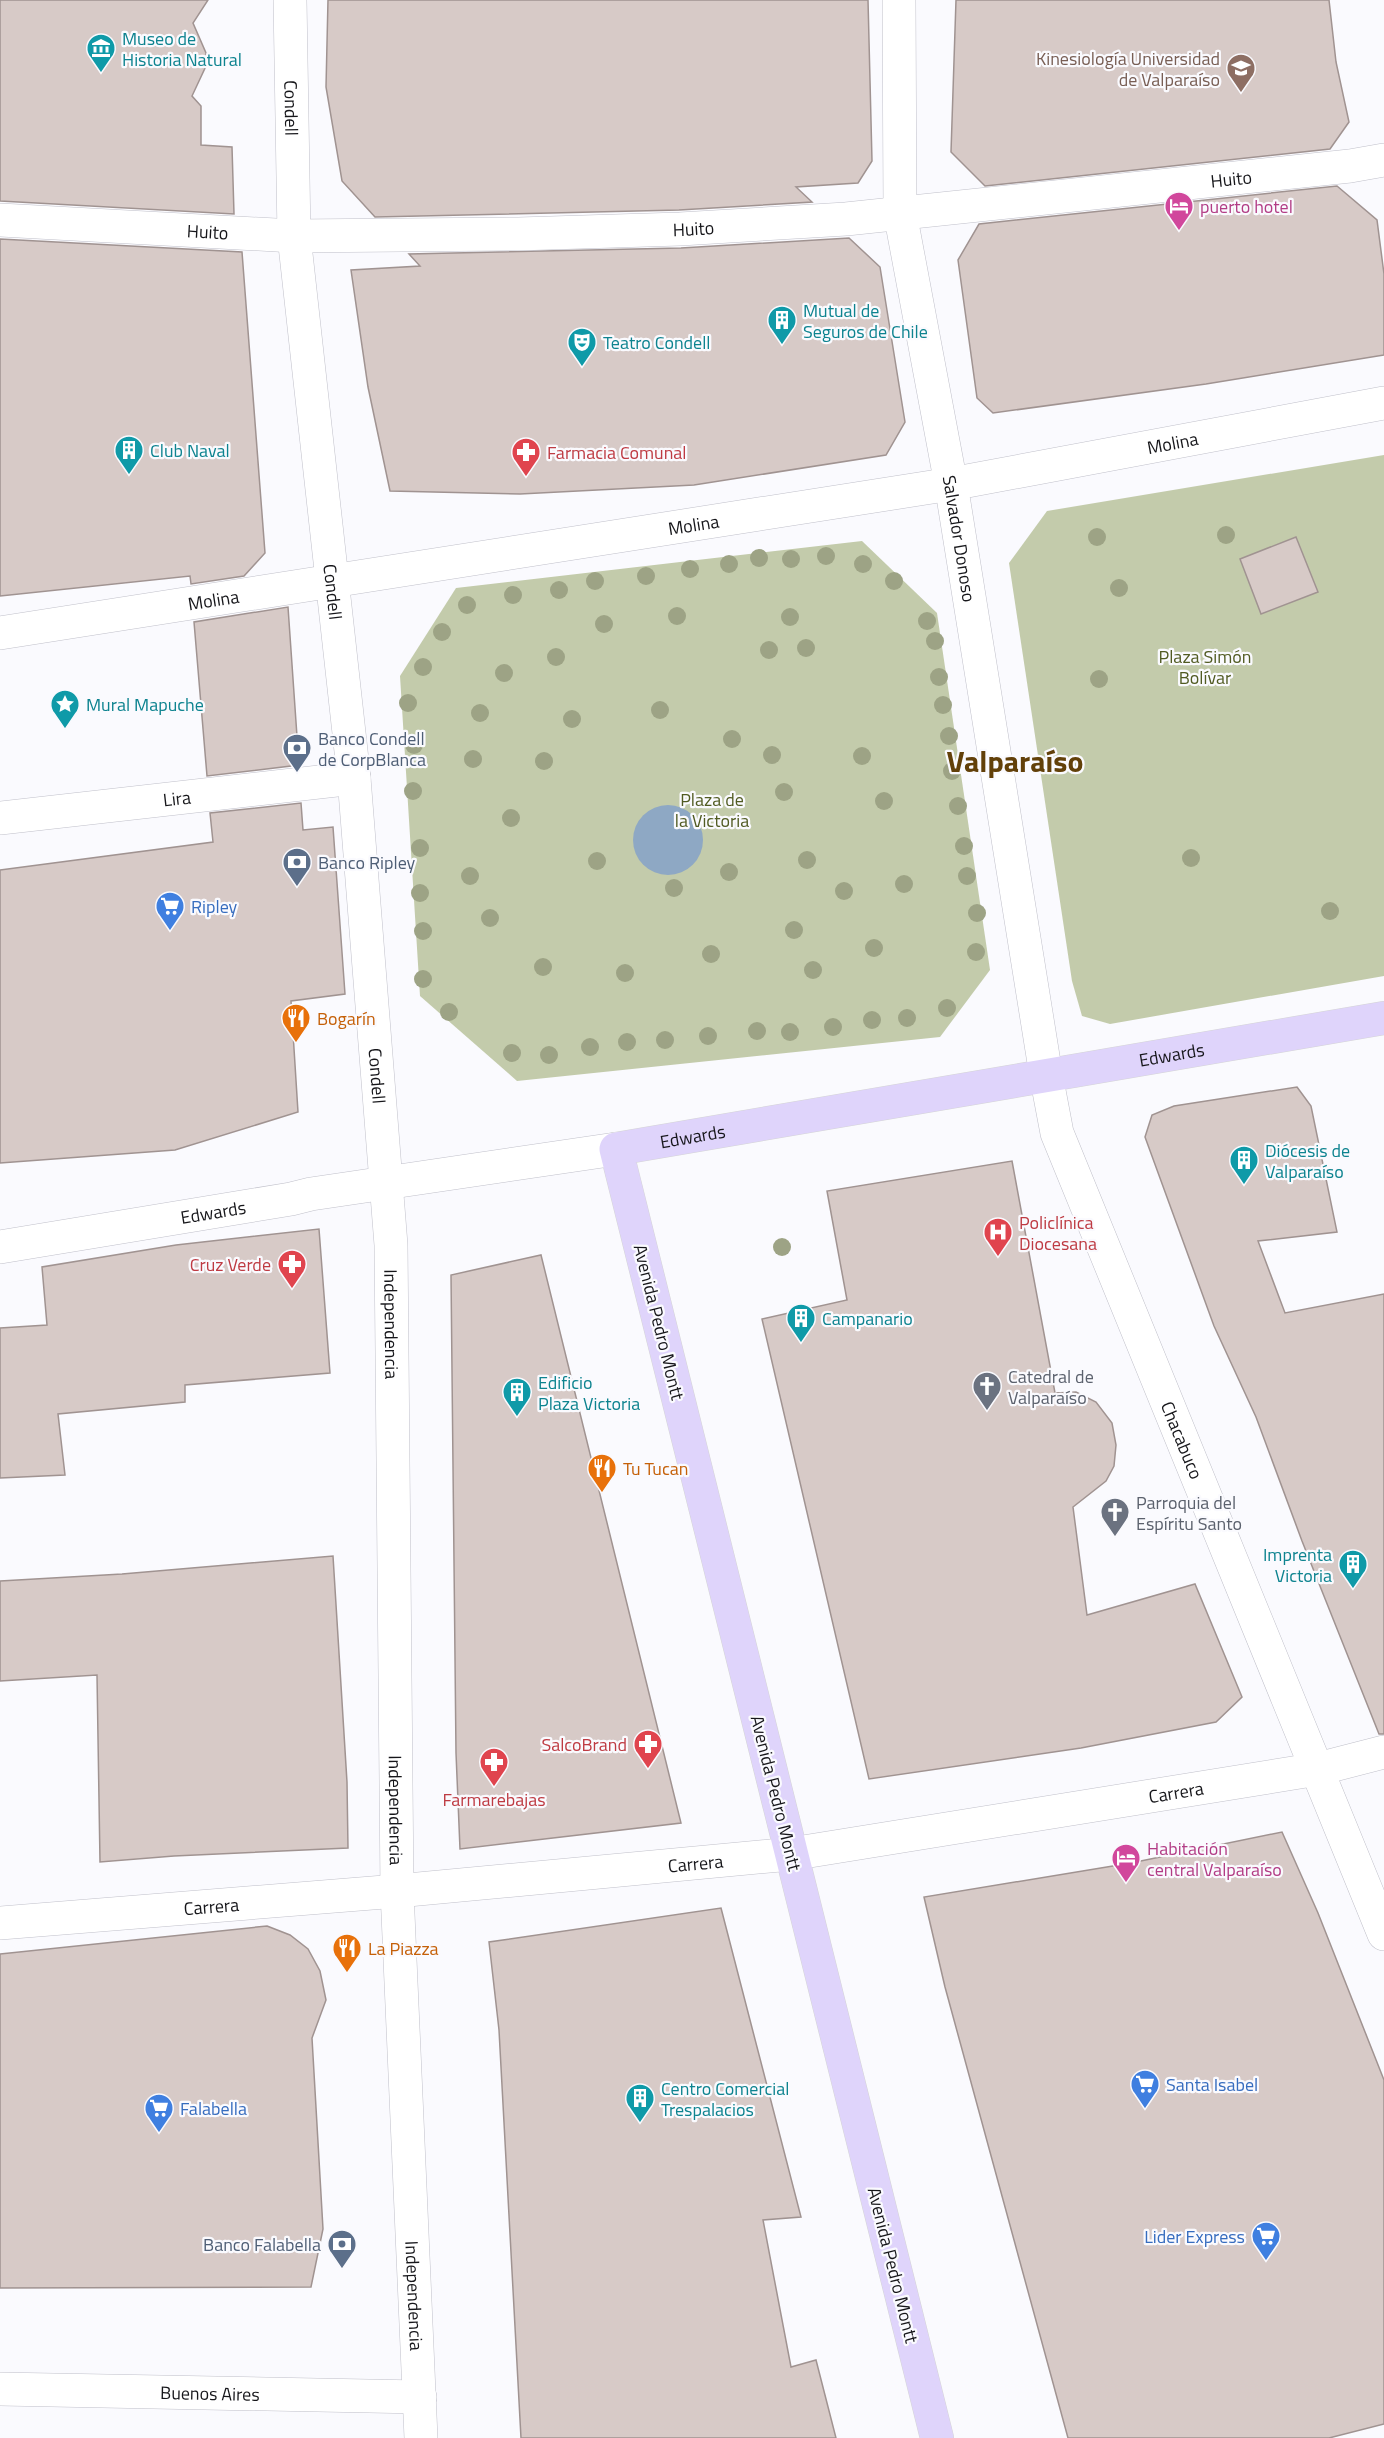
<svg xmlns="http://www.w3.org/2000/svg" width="1384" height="2438" viewBox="0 0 1384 2438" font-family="'Titillium Web',sans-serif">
<rect width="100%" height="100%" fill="#fafafe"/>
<g fill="#c3cbab">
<path d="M 1384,455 L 1384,976 L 1110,1024 L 1082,1016 L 1072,981 L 1009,563 L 1047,511 Z"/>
<path d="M 862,541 L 937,613 L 990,970 L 940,1037 L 517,1081 L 420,996 L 400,676 L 456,588 Z"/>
</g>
<circle fill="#8ea8c4" cx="668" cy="840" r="35"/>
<g fill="#d7cac7" stroke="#a09391" stroke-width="1.5">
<path d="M 0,0 L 208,0 L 193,23 L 206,53 L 206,66 L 192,96 L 201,106 L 201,145 L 232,147 L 234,214 L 0,201 Z"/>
<path d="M 328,0 L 868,0 L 872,161 L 858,183 L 796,187 L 812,202 L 679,210 L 375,217 L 342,181 L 326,87 Z"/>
<path d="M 956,0 L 1329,0 L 1336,62 L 1349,122 L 1330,149 L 985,186 L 951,152 Z"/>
<path d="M 1337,186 L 1377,220 L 1384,274 L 1384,355 L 1206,384 L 993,413 L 977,398 L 958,260 L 979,224 Z"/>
<path d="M 849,238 L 880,267 L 905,422 L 886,455 L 694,485 L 520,494 L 390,491 L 368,387 L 351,270 L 420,266 L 409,254 L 681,248 Z"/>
<path d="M 0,239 L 242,252 L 265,553 L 244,576 L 191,584 L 190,576 L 0,596 Z"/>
<path d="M 1296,537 L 1318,592 L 1261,614 L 1240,559 Z"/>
<path d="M 288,607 L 299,765 L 207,776 L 194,622 Z"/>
<path d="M 301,803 L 303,830 L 333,827 L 345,994 L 291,1001 L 298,1112 L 175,1150 L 0,1163 L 0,870 L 213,842 L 210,813 Z"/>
<path d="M 1297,1087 L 1311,1106 L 1337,1232 L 1258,1241 L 1285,1313 L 1384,1294 L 1384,1734 L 1379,1734 L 1302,1541 L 1256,1417 L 1214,1326 L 1145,1137 L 1152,1115 L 1174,1106 Z"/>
<path d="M 1012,1161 L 1055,1393 L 1076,1392 L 1096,1402 L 1112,1423 L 1116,1445 L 1114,1466 L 1106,1481 L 1073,1507 L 1087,1615 L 1195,1584 L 1242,1697 L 1216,1722 L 1081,1748 L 869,1779 L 762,1319 L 847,1300 L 827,1191 Z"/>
<path d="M 319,1229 L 330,1373 L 185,1385 L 185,1402 L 58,1414 L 65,1475 L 0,1478 L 0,1328 L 47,1325 L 42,1267 L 176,1245 Z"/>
<path d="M 541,1255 L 681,1823 L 460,1849 L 456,1753 L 451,1275 Z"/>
<path d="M 333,1556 L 347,1782 L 348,1848 L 174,1856 L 100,1862 L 97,1675 L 0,1681 L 0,1581 L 122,1574 Z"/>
<path d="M 1282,1832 L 1318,1913 L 1384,2080 L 1384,2424 L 1329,2438 L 1068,2438 L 945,1987 L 924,1897 L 1131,1863 Z"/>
<path d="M 721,1908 L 801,2217 L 763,2220 L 791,2367 L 816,2360 L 836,2438 L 521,2438 L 499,2030 L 489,1942 Z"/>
<path d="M 267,1926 L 290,1935 L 308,1949 L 320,1971 L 326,2000 L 312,2038 L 323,2229 L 311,2287 L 0,2288 L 0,1954 Z"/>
</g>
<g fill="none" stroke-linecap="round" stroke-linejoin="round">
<g stroke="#c0c0ca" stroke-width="34">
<g id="street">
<path id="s1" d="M 0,220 L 294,236 L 518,234 L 680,229 L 846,219 L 1350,166 L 1384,160"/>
<path id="s2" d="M 0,633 L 951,484 L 1384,403"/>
<path id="s3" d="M 0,818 L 354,778"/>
<path id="s4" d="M 0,1923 L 397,1891 L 791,1854 L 1318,1769 L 1384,1752"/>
<path id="s5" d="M 0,2389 L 420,2397"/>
</g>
</g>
<g stroke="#c0c0ca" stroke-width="34">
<g id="secondary">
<path id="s6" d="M 290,0 L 294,236 L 354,778 L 391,1245 L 397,1891 L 421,2438"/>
<path id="s7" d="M 899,0 L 900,213 L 951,484 L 1046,1075 L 1057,1133 L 1384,1934"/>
<path id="s8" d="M 0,1247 L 291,1199 L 311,1194 L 616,1149"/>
</g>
</g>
<g stroke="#d5d5d6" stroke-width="34">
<g id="primary">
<path id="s9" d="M 937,2438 L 616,1149 L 1384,1018"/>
</g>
</g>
<use href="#street" stroke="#fff" stroke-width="33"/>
<use href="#secondary" stroke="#fff" stroke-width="33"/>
<use href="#primary" stroke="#dfd4fb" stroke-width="33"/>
</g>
<g fill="#9da385">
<circle cx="1226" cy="535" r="9"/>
<circle cx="1097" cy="537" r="9"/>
<circle cx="826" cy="556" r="9"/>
<circle cx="759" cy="558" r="9"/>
<circle cx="791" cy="559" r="9"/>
<circle cx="729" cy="564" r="9"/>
<circle cx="863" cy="564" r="9"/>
<circle cx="690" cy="569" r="9"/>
<circle cx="646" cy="576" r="9"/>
<circle cx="595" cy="581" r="9"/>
<circle cx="894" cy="581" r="9"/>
<circle cx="1119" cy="588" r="9"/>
<circle cx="559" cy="590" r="9"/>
<circle cx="513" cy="595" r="9"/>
<circle cx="467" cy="605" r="9"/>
<circle cx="677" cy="616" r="9"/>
<circle cx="790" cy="617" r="9"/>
<circle cx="927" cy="621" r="9"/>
<circle cx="604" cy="624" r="9"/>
<circle cx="442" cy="632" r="9"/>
<circle cx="935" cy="641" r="9"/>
<circle cx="806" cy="648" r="9"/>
<circle cx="769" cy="650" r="9"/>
<circle cx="556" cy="657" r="9"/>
<circle cx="423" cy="667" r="9"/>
<circle cx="504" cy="673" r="9"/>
<circle cx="939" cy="677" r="9"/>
<circle cx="1099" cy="679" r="9"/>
<circle cx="408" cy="703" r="9"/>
<circle cx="943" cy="705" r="9"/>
<circle cx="660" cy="710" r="9"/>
<circle cx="480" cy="713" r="9"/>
<circle cx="572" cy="719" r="9"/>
<circle cx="949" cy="736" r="9"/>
<circle cx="732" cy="739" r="9"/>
<circle cx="414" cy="745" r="9"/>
<circle cx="772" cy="755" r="9"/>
<circle cx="862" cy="756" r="9"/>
<circle cx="473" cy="759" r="9"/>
<circle cx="544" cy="761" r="9"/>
<circle cx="952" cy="771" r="9"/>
<circle cx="413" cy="791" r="9"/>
<circle cx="784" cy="792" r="9"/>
<circle cx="884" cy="801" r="9"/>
<circle cx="958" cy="806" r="9"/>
<circle cx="511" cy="818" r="9"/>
<circle cx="964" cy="846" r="9"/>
<circle cx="420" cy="848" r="9"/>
<circle cx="1191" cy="858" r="9"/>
<circle cx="807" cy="860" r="9"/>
<circle cx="597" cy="861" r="9"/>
<circle cx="729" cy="872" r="9"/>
<circle cx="470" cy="876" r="9"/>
<circle cx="967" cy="876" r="9"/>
<circle cx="904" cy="884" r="9"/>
<circle cx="674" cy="888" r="9"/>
<circle cx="844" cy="891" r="9"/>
<circle cx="420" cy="893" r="9"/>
<circle cx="1330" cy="911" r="9"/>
<circle cx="977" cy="913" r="9"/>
<circle cx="490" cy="918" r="9"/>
<circle cx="794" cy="930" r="9"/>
<circle cx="423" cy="931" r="9"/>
<circle cx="874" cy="948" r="9"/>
<circle cx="976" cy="952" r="9"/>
<circle cx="711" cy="954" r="9"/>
<circle cx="543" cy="967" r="9"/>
<circle cx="813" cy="970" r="9"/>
<circle cx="625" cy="973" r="9"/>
<circle cx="423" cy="979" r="9"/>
<circle cx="947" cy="1008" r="9"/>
<circle cx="449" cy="1012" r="9"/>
<circle cx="907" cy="1018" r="9"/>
<circle cx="872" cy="1020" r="9"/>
<circle cx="833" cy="1027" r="9"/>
<circle cx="757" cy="1031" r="9"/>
<circle cx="790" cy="1032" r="9"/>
<circle cx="708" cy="1036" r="9"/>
<circle cx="665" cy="1040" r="9"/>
<circle cx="627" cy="1042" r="9"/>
<circle cx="590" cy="1047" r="9"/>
<circle cx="512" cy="1053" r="9"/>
<circle cx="549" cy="1055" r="9"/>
<circle cx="782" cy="1247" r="9"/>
</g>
<defs>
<g id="museum-pin" transform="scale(1.5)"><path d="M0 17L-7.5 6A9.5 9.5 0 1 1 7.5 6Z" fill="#0f9aa8" stroke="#fafafe"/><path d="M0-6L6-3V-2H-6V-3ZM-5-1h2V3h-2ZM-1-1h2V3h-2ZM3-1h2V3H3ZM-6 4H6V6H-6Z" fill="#fff"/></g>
<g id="university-pin" transform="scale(1.5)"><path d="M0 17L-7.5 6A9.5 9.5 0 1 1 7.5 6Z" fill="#8d6e63" stroke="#fafafe"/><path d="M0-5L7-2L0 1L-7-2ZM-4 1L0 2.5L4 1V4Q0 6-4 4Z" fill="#fff"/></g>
<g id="hotel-pin" transform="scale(1.5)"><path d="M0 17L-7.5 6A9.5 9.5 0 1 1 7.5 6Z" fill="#d1479c" stroke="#fafafe"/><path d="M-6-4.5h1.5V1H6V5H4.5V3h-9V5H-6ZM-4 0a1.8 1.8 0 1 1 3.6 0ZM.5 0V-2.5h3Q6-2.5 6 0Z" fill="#fff"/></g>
<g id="building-pin" transform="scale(1.5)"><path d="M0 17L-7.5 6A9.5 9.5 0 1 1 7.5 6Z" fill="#0f9aa8" stroke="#fafafe"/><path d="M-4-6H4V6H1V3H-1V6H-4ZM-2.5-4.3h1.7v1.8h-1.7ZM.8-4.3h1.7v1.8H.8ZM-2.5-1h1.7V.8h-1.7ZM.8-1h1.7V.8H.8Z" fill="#fff"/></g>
<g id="theatre-pin" transform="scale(1.5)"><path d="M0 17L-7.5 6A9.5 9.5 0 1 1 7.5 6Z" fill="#0f9aa8" stroke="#fafafe"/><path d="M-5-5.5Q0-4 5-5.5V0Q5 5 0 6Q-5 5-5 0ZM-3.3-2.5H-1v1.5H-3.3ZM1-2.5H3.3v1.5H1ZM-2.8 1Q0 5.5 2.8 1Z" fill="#fff"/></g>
<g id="pharmacy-pin" transform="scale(1.5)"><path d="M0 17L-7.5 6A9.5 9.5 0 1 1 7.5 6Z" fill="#e0444e" stroke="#fafafe"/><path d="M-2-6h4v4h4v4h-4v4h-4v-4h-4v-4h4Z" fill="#fff"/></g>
<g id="sight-pin" transform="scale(1.5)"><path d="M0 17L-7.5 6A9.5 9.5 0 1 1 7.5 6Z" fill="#0f9aa8" stroke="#fafafe"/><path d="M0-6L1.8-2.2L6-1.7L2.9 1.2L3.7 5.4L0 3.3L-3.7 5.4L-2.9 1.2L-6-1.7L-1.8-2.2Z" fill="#fff"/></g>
<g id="bank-pin" transform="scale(1.5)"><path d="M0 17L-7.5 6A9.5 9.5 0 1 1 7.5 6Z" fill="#5c6f8a" stroke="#fafafe"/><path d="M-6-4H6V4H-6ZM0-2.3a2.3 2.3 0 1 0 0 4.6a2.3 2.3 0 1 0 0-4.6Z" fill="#fff"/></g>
<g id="supermarket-pin" transform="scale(1.5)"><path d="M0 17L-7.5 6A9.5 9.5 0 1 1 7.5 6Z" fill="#3f7fe0" stroke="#fafafe"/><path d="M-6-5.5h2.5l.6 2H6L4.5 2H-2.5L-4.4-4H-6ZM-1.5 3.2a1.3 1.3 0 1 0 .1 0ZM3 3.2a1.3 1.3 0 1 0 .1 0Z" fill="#fff"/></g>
<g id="restaurant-pin" transform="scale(1.5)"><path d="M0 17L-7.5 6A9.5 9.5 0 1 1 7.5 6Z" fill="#e8710a" stroke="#fafafe"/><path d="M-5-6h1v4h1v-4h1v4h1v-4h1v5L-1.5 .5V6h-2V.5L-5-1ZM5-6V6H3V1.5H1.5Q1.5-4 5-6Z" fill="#fff"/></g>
<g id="hospital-pin" transform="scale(1.5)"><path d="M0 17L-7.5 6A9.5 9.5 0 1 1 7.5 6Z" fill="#e0444e" stroke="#fafafe"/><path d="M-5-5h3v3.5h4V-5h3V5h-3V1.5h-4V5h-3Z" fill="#fff"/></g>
<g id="church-pin" transform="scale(1.5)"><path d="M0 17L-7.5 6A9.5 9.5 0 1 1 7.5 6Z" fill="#6b7280" stroke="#fafafe"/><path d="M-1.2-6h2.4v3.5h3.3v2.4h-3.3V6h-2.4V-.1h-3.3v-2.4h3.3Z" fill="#fff"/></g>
</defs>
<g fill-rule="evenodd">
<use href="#museum-pin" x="101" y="48"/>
<use href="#university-pin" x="1241" y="68"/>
<use href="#hotel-pin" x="1179" y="206"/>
<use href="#building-pin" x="782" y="320"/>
<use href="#theatre-pin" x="582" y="342"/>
<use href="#building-pin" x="129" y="450"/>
<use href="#pharmacy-pin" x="526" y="452"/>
<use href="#sight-pin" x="65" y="704"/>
<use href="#bank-pin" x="297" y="748"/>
<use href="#bank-pin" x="297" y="862"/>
<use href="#supermarket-pin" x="170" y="906"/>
<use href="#restaurant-pin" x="296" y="1018"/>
<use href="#building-pin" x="1244" y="1160"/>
<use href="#hospital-pin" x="998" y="1232"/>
<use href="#pharmacy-pin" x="292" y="1264"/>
<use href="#building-pin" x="801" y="1318"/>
<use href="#church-pin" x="987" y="1386"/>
<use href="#building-pin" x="517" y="1392"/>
<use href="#restaurant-pin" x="602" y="1468"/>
<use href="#church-pin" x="1115" y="1512"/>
<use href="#building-pin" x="1353" y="1564"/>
<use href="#pharmacy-pin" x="648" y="1744"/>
<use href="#pharmacy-pin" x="494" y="1762"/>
<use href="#hotel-pin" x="1126" y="1858"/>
<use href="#restaurant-pin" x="347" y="1948"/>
<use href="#supermarket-pin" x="1145" y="2084"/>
<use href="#building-pin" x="640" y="2098"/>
<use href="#supermarket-pin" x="159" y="2108"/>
<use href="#supermarket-pin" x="1266" y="2236"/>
<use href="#bank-pin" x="342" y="2244"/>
</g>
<g text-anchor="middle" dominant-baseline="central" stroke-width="4.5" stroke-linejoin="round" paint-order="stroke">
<g font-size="18" fill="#0d838f" stroke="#fafafe" text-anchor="start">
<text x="122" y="38">Museo de<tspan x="122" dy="21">Historia Natural</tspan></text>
<text x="803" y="310">Mutual de<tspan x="803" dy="21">Seguros de Chile</tspan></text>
<text x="603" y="342">Teatro Condell</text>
<text x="150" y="450">Club Naval</text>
<text x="86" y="704">Mural Mapuche</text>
<text x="1265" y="1150">Diócesis de<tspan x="1265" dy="21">Valparaíso</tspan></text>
<text x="822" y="1318">Campanario</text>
<text x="538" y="1382">Edificio<tspan x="538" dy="21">Plaza Victoria</tspan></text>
<text x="1332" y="1554" text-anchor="end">Imprenta<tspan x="1332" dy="21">Victoria</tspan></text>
<text x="661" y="2088">Centro Comercial<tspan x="661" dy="21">Trespalacios</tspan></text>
</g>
<g font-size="18" fill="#785e54" stroke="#fafafe" text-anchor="end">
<text x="1220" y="58">Kinesiología Universidad<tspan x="1220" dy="21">de Valparaíso</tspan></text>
</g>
<g font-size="18" fill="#16161a" stroke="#fafafe">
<text stroke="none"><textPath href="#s6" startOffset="108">Condell</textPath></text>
<text stroke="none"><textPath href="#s1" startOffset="1234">Huito</textPath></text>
<text stroke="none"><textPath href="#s1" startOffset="694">Huito</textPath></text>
<text stroke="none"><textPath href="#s1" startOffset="208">Huito</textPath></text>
<text stroke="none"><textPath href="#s2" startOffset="1188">Molina</textPath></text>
<text stroke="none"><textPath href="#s2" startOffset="702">Molina</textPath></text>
<text stroke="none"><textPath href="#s7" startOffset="544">Salvador Donoso</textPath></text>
<text stroke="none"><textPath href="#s6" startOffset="594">Condell</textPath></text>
<text stroke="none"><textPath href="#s2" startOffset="216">Molina</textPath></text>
<text stroke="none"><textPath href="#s3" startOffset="178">Lira</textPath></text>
<text stroke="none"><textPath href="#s9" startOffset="1892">Edwards</textPath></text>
<text stroke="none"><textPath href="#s6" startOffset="1080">Condell</textPath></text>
<text stroke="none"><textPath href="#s9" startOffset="1406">Edwards</textPath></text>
<text stroke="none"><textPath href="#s8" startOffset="216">Edwards</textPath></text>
<text transform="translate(659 1322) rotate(76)">Avenida Pedro Montt</text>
<text stroke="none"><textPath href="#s6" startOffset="1329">Independencia</textPath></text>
<text stroke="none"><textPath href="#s7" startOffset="1478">Chacabuco</textPath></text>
<text stroke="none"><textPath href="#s4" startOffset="1184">Carrera</textPath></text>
<text transform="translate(776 1793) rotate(76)">Avenida Pedro Montt</text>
<text stroke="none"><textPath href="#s6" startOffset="1815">Independencia</textPath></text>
<text stroke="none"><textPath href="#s4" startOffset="698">Carrera</textPath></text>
<text stroke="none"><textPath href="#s4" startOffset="212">Carrera</textPath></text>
<text transform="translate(893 2265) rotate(76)">Avenida Pedro Montt</text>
<text stroke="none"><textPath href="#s6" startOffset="2301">Independencia</textPath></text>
<text stroke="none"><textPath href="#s5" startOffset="210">Buenos Aires</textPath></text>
</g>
<g font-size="18" fill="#b23c85" stroke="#fafafe" text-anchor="start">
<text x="1200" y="206">puerto hotel</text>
<text x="1147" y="1848">Habitación<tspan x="1147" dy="21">central Valparaíso</tspan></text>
</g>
<g font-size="18" fill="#be3a42" stroke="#fafafe" text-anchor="start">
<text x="547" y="452">Farmacia Comunal</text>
<text x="1019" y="1222">Policlínica<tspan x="1019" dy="21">Diocesana</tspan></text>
<text x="271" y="1264" text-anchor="end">Cruz Verde</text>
<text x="627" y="1744" text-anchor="end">SalcoBrand</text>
<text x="494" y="1799" text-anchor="middle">Farmarebajas</text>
</g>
<g font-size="18" fill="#515b22" stroke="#fafafe">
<text x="1205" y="656">Plaza Simón<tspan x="1205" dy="21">Bolívar</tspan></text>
<text x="712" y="799">Plaza de<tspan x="712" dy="21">la Victoria</tspan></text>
</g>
<g font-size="18" fill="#4e5e75" stroke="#fafafe" text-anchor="start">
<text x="318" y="738">Banco Condell<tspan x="318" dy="21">de CorpBlanca</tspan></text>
<text x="318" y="862">Banco Ripley</text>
<text x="321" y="2244" text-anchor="end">Banco Falabella</text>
</g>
<g font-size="18" fill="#366cbe" stroke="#fafafe" text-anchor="start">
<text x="191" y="906">Ripley</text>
<text x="1166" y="2084">Santa Isabel</text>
<text x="180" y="2108">Falabella</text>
<text x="1245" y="2236" text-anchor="end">Lider Express</text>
</g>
<g font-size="18" fill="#c56008" stroke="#fafafe" text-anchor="start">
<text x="317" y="1018">Bogarín</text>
<text x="623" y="1468">Tu Tucan</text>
<text x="368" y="1948">La Piazza</text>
</g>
<g font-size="18" fill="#5b616d" stroke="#fafafe" text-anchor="start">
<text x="1008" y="1376">Catedral de<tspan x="1008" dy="21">Valparaíso</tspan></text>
<text x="1136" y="1502">Parroquia del<tspan x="1136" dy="21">Espíritu Santo</tspan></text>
</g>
<g font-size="30" font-weight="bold" fill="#624009" stroke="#fafafe">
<text x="1015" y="761">Valparaíso</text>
</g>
</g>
</svg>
